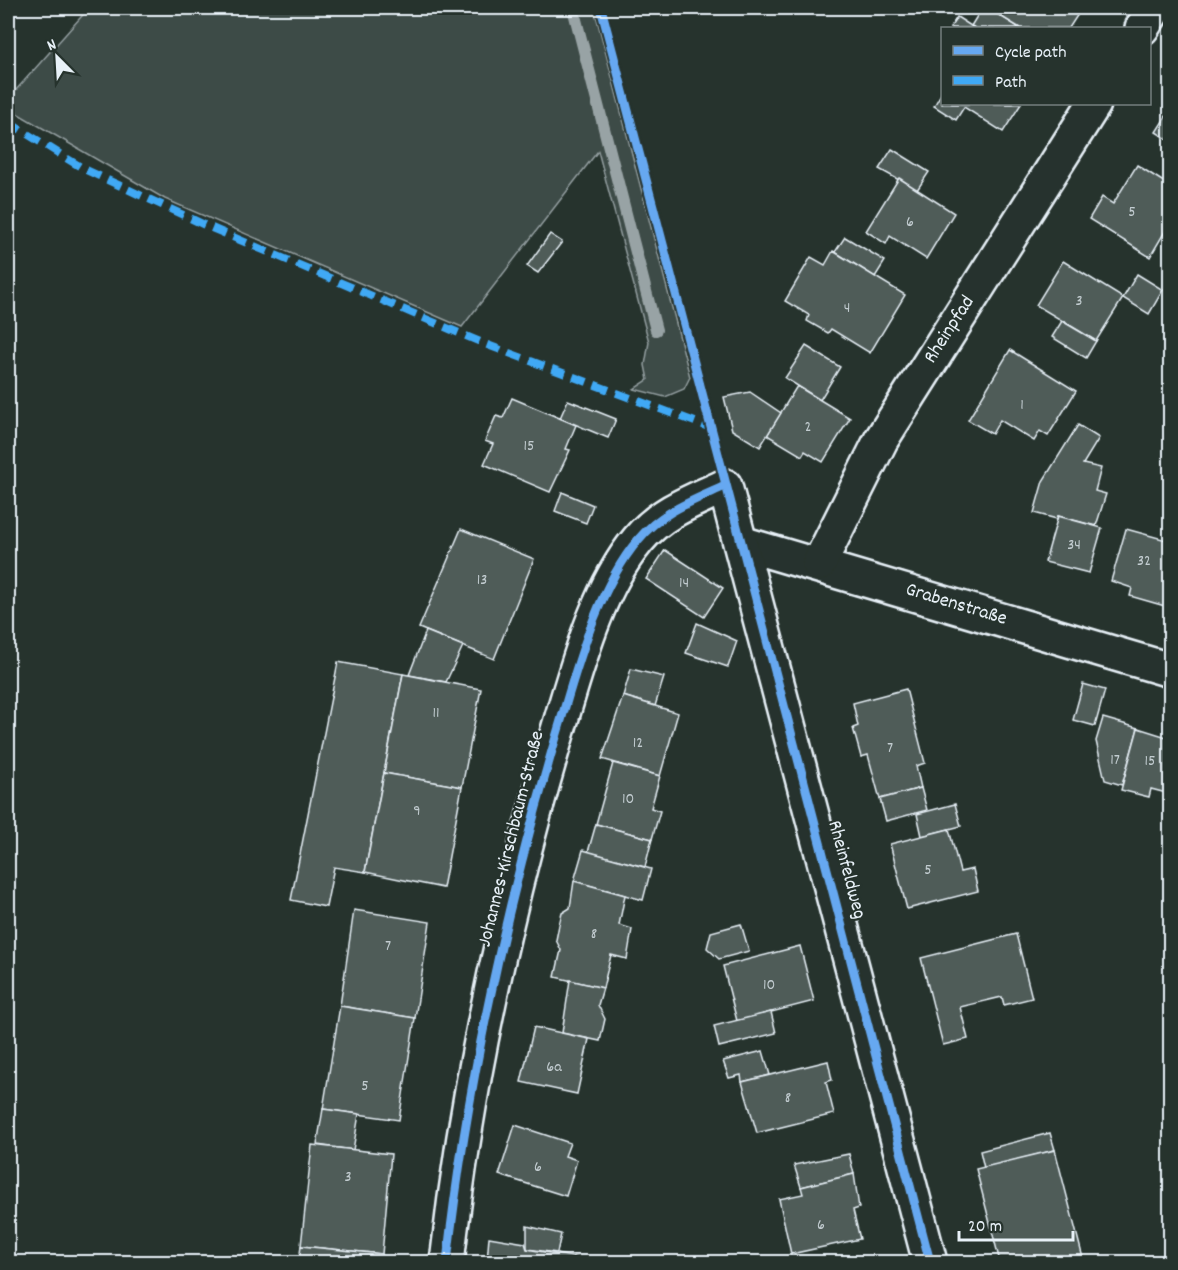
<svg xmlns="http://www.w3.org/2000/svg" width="1178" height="1270" viewBox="0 0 1178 1270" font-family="Dekko,sans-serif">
<rect width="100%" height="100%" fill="#26332d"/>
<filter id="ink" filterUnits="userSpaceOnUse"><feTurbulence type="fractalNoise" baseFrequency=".0167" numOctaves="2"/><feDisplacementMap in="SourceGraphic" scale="12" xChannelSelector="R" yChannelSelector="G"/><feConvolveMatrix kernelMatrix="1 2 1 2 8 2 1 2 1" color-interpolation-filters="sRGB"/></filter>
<g filter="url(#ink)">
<path fill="#3e4b47" stroke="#939ea0" stroke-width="1.5" d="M 89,8 L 594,8 L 690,377 L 684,389 L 665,397 L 634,389 L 648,380 L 645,365 L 649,342 L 598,151 L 462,327 L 165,199 L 8,108 L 8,99 Z"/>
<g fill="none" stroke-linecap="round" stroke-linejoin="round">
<path stroke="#98a3a5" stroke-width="12" d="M 573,8 L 656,330"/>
</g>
<g fill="#505c59" stroke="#e8f1f8" stroke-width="1.5">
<path d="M 982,8 L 1001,8 L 997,14 L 1020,28 L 975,28 L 971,26 Z"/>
<path d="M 1001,8 L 1082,8 L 1069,28 L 1020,28 L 997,14 Z"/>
<path d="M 957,17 L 971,26 L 975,28 L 950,28 Z"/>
<path d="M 942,92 L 942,104 L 1021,104 L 1003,132 L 964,107 L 956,120 L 934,106 Z"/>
<path d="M 1170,110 L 1170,141 L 1156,132 Z"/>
<path d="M 892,149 L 929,172 L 917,190 L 879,169 Z"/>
<path d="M 1137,165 L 1170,186 L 1170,223 L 1150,257 L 1089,219 L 1102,197 L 1113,204 Z"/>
<path d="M 899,178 L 954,213 L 926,259 L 890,236 L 886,244 L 866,231 Z"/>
<path d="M 550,234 L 562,242 L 538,273 L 527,266 Z"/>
<path d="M 845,237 L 885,261 L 875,277 L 835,252 Z"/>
<path d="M 833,251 L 905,295 L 870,353 L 831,329 L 828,333 L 807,321 L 809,315 L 785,301 L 811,257 L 825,265 Z"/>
<path d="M 1063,261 L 1123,298 L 1096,341 L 1036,305 Z"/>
<path d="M 1137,274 L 1163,290 L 1149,314 L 1123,298 Z"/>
<path d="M 1062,321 L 1096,341 L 1086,358 L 1052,337 Z"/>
<path d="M 806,346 L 840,367 L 820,400 L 785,378 Z"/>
<path d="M 1010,350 L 1076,391 L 1048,436 L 1040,431 L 1034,441 L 1000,420 L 992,434 L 968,420 Z"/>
<path d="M 797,386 L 850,418 L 823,462 L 805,451 L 802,456 L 767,435 Z"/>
<path d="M 750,392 L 781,413 L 760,447 L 732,430 L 724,397 Z"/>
<path d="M 512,398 L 576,425 L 566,449 L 570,450 L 550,492 L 484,464 L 493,444 L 485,441 L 496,416 L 503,418 Z"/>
<path d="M 568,400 L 616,419 L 608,438 L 560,418 Z"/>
<path d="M 1078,425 L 1099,438 L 1083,464 L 1101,468 L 1095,491 L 1106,494 L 1096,526 L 1058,516 L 1057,519 L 1034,513 L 1043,481 Z"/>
<path d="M 562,492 L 593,505 L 586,523 L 555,511 Z"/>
<path d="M 1058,516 L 1102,528 L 1089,573 L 1045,562 Z"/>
<path d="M 461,529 L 534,559 L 494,659 L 419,628 Z"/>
<path d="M 1126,529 L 1170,541 L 1170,587 L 1165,606 L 1130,596 L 1132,588 L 1111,581 Z"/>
<path d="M 665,550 L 723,588 L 704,617 L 646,579 Z"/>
<path d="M 697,623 L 737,641 L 728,667 L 686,653 Z"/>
<path d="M 426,631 L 463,646 L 446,682 L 409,675 Z"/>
<path d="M 338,662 L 403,674 L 365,872 L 334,867 L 326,907 L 291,900 Z"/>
<path d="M 631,669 L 664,677 L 655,706 L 623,696 Z"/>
<path d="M 403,674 L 481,689 L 462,787 L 384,773 Z"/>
<path d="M 1083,684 L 1105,690 L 1095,726 L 1073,720 Z"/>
<path d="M 906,689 L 925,763 L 916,766 L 921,788 L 880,799 L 868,755 L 861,757 L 853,728 L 858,726 L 853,703 Z"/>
<path d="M 623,696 L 678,713 L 660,776 L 602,759 Z"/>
<path d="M 1103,718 L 1138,728 L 1122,785 L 1105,780 L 1096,741 Z"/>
<path d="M 1138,728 L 1170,738 L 1170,794 L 1151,789 L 1149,797 L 1121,790 Z"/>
<path d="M 613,763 L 660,776 L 651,808 L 660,811 L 652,839 L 596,824 Z"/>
<path d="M 384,773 L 462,787 L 443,888 L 365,872 Z"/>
<path d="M 921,788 L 927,810 L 886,821 L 880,799 Z"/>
<path d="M 955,804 L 961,826 L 922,836 L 917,814 Z"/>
<path d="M 596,824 L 652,839 L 645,867 L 588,852 Z"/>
<path d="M 949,829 L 960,872 L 973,869 L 978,891 L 907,909 L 890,844 Z"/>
<path d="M 583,850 L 651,869 L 643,900 L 574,881 Z"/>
<path d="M 574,881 L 625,895 L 619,925 L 632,929 L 627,959 L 611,955 L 603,988 L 555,977 L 561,950 L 556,940 L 559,925 L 562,913 L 570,908 Z"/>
<path d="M 354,910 L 430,922 L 415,1018 L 340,1006 Z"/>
<path d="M 741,924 L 749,951 L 719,959 L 707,948 L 711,932 Z"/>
<path d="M 1016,934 L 1032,998 L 1004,1005 L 1002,997 L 960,1007 L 968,1039 L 943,1045 L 921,958 Z"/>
<path d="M 800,946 L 814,1001 L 737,1021 L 723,966 Z"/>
<path d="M 570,980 L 603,988 L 598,1005 L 605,1019 L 600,1041 L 562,1033 Z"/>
<path d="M 340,1006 L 415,1018 L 399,1120 L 323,1109 Z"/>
<path d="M 771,1012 L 776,1033 L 719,1047 L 714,1026 Z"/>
<path d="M 534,1027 L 589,1039 L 577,1094 L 521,1082 Z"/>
<path d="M 763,1051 L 770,1075 L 742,1082 L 741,1075 L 729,1078 L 723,1061 Z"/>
<path d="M 828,1061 L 832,1080 L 826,1082 L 834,1114 L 757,1133 L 742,1082 Z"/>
<path d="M 323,1109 L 359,1114 L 353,1150 L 317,1145 Z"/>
<path d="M 515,1125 L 570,1143 L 565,1156 L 577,1160 L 566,1196 L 499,1175 Z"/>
<path d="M 1050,1133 L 1055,1150 L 984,1168 L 980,1151 Z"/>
<path d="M 312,1145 L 391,1154 L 382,1254 L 301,1246 Z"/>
<path d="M 1055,1150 L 1084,1262 L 1000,1262 L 976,1169 Z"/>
<path d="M 849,1154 L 854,1174 L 801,1187 L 794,1165 Z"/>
<path d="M 854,1174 L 859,1208 L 853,1210 L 860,1239 L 791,1254 L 779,1199 L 803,1194 L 801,1187 Z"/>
<path d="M 527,1226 L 561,1234 L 557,1253 L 527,1249 Z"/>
<path d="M 489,1237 L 525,1243 L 527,1249 L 585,1259 L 584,1262 L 487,1262 Z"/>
<path d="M 301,1246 L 382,1254 L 381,1262 L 299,1262 Z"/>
</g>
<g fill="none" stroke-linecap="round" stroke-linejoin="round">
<g stroke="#e8f1f8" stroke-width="38">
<g id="street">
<path d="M 1142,28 L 1155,8"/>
<path d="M 741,543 L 1170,670"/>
<path d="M 819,564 L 881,440 L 1094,104"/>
<path d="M 447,1262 C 467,1082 507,901 559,727 C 577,667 597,589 638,540 C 661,512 692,501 725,486 L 930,1262"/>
</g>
</g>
<use href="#street" stroke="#26332d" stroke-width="33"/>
<path stroke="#3fa9f5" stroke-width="8" stroke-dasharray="15 8" stroke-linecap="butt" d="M 8,122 L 84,169 L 207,226 L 485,344 L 711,428"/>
<g stroke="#26332d" stroke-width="13">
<g id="cycleway">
<path d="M 601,8 L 930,1262"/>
<path d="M 447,1262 C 467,1082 507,901 559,727 C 577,667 597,589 638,540 C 661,512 692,501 725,486"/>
</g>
</g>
<use href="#cycleway" stroke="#66a8f1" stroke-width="9"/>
</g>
</g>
<g text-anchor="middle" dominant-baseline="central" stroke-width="4.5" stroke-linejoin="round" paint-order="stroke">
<g font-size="16" fill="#c2ccd0">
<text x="1132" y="212">5</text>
<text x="910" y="222">6</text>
<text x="1079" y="301">3</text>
<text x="847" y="308">4</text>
<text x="1022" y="405">1</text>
<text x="808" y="427">2</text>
<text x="529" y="446">15</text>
<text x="1074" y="545">34</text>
<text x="1144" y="561">32</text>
<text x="482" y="580">13</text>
<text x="684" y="583">14</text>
<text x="436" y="713">11</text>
<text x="638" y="743">12</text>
<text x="890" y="748">7</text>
<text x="1115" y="760">17</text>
<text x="1150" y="761">15</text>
<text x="628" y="799">10</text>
<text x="417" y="811">9</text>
<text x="928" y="870">5</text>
<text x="594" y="934">8</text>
<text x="388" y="946">7</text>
<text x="769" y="985">10</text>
<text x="554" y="1067">6a</text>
<text x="365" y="1086">5</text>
<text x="788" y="1098">8</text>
<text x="538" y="1167">6</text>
<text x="348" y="1177">3</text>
<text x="821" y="1225">6</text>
</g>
<g font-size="20" fill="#e8f1f8" stroke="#26332d">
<text transform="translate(950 330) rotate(-57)">Rheinpfad</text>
<text transform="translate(956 605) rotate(17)">Grabenstraße</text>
<text transform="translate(512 839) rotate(-76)">Johannes-Kirschbaum-Straße</text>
<text transform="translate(846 870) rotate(75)">Rheinfeldweg</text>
</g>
</g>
<rect width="1178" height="1270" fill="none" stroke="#26332d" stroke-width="30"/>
<rect x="15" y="15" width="1148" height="1240" fill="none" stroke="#e8f1f8" stroke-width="2" filter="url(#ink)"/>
<rect x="941" y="27" width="210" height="78" fill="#26332d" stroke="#747f7e" stroke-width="1.5"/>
<rect x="953" y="46" width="30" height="9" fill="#66a8f1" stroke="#747f7e" stroke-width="1.5"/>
<text x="995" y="57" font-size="18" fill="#e8f1f8">Cycle path</text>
<rect x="953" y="76" width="30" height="9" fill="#3fa9f5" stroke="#747f7e" stroke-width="1.5"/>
<text x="995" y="87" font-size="18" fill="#e8f1f8">Path</text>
<g transform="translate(57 57) rotate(336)" stroke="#26332d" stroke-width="4.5" paint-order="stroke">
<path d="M0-4.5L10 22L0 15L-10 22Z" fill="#e8f1f8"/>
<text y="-9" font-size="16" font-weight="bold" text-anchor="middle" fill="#e8f1f8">N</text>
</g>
<path d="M959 1231v9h114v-9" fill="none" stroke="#e8f1f8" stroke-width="3"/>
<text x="968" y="1231" font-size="18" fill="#e8f1f8" stroke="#26332d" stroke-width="4.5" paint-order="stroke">20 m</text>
</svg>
